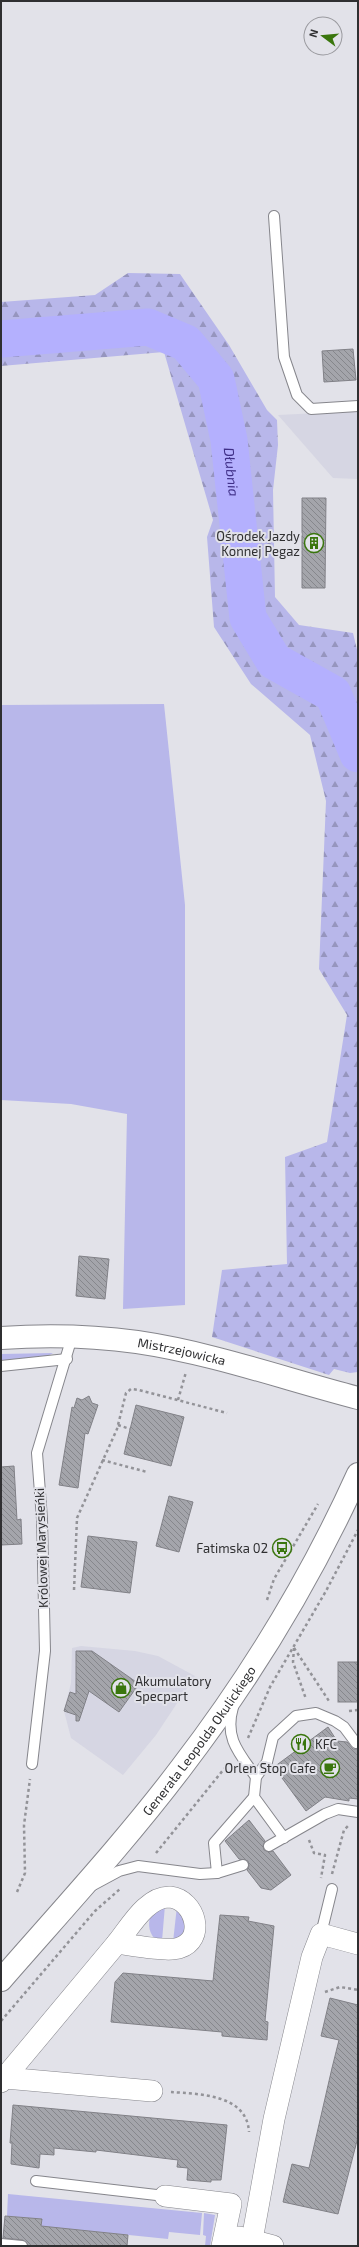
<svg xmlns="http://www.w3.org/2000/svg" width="359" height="2247" viewBox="0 0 359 2247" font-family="'Exo 2',sans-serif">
<defs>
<pattern id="forest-firs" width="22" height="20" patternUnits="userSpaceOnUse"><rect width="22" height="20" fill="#b8b7ea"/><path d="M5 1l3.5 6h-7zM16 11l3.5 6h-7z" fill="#9695be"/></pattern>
<pattern id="building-back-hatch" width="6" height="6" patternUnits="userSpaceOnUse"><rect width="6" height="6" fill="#a4a5ab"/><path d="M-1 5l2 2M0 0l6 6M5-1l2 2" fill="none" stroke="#86878c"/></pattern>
</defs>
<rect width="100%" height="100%" fill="#e2e2e9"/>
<g fill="#d6d6e3">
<path d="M 358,411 L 358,479 L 333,478 L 278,415 Z"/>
<path d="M 81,1646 L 135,1651 L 158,1656 L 195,1676 L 156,1735 L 123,1775 L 71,1738 L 64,1711 L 71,1683 L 72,1648 Z"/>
</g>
<g fill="#b8b7ea">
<path d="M 164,704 L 185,905 L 185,1305 L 123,1309 L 127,1114 L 71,1104 L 1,1100 L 1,705 Z"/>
<path d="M 53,1353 L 46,1357 L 1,1363 L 1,1354 Z"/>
<path d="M 165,1905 L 162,1941 L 156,1941 C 149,1932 148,1927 150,1916 Z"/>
<path d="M 177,1906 L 181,1907 L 188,1931 L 173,1942 Z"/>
<path d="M 8,2194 L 202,2213 L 200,2235 L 169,2232 L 168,2239 L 41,2226 L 42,2219 L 7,2216 Z"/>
<path d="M 204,2213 L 215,2215 L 210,2246 L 205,2246 L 206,2236 L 203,2235 Z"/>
</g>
<path fill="url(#forest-firs)" d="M 128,273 L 180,274 L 229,345 L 267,410 L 277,420 L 278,445 L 273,490 L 275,597 L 299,625 L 353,633 L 358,654 L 358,1372 L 350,1373 L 334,1369 L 329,1375 L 212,1337 L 222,1270 L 287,1264 L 285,1157 L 327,1142 L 347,1015 L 319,969 L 326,801 L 310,735 L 251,684 L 214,627 L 207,537 L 213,520 L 164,352 L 1,366 L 1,302 L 95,295 Z"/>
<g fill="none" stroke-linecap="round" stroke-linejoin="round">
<path stroke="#b4b0fe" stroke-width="37" id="s1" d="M 1,339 L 148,327 L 186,343 L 216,379 L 229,440 L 248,618 L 274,661 L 333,694 L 358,754"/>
</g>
<g fill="url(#building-back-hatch)" stroke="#818187">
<path d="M 353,349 L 356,380 L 324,382 L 322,351 Z"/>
<path d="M 302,498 L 326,498 L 325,588 L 302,588 Z"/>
<path d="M 79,1256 L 109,1259 L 105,1299 L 76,1296 Z"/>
<path d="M 89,1396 L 92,1403 L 98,1405 L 88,1434 L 85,1433 L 78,1488 L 59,1485 L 72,1407 L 74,1408 L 77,1398 L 82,1400 Z"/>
<path d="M 136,1405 L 184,1417 L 171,1466 L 124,1454 Z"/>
<path d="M 14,1466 L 17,1520 L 21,1519 L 22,1544 L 1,1545 L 1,1467 Z"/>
<path d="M 169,1496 L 193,1502 L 179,1552 L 156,1546 Z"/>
<path d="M 88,1536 L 137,1542 L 130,1593 L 81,1587 Z"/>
<path d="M 76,1651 L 92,1651 L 139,1684 L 119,1712 L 89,1691 L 79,1721 L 76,1721 L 76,1715 L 64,1711 L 70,1692 L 76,1694 Z"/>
<rect x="338" y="1662" width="20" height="40"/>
<path d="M 328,1727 L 337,1741 L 347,1742 L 353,1749 L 358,1749 L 358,1799 L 349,1798 L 349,1801 L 325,1797 L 306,1811 L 274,1767 Z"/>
<path d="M 249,1820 L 265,1841 L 263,1846 L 264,1850 L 269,1852 L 273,1851 L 291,1875 L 271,1890 L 261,1888 L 247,1870 L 249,1866 L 248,1861 L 239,1859 L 225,1841 Z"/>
<path d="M 220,1915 L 249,1917 L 248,1921 L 274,1926 L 265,2021 L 268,2022 L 267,2040 L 222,2036 L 222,2032 L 111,2022 L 115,1982 L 123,1973 L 213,1981 Z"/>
<path d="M 330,1998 L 358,2005 L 358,2137 L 338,2214 L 283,2202 L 292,2164 L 309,2168 L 332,2068 L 339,2040 L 321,2036 Z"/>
<path d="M 13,2105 L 227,2125 L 221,2180 L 211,2180 L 211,2182 L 187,2180 L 188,2168 L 177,2167 L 178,2160 L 96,2150 L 96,2152 L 54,2148 L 54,2155 L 40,2154 L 39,2168 L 11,2164 L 12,2143 L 10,2143 Z"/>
<path d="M 5,2216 L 42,2219 L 41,2226 L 128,2235 L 127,2246 L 28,2246 L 23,2240 L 3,2238 Z"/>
</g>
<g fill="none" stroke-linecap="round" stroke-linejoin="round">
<g stroke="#86868c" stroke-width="12">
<g id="lane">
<path d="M 274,216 L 284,357 L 297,395 L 311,409 L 358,406"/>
<path d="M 1,1366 L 67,1359"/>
<path d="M 233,1707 C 224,1738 239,1753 256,1777"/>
<path d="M 32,1764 L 45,1651 L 42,1519 L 37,1453 L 72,1337"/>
<path d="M 284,1838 L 254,1797 L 256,1777 L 267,1762 L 273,1737 L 296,1716 L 316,1713 L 335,1721 L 344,1727 L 356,1743"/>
<path d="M 269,1846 L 325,1814 L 338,1809 L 358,1812"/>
<path d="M 217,1873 L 214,1843 L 254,1797"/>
<path d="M 93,1885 L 119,1871 L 138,1866 L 200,1874 L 217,1873 L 243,1865"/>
<path d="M 321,1934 L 332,1889"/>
<path d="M 36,2181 L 165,2196"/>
<path d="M 1,2244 L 22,2246"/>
</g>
</g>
<g stroke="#86868c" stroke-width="22">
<g id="street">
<path d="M 170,1897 C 196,1900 206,1940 179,1948 C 168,1952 131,1945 117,1943 C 130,1927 147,1896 170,1897 Z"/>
<path d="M 5,2078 L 152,2091"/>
<path d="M 1,2082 L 117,1943"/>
<path d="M 165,2196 L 231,2204 L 222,2246"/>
<path d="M 239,2237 L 273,2246"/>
<path d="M 252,2240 L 274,2119 L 312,1957 L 321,1934 L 358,1944"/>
</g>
</g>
<g stroke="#86868c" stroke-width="24">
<g id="secondary">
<path id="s2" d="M 1,1338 C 46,1335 93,1336 137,1342 C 212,1353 285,1379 358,1398"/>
<path id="s3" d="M 1,1980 C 62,1910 125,1842 181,1768 C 250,1678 311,1578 358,1474"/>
</g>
</g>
<g stroke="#939398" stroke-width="2.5" stroke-dasharray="3 3" stroke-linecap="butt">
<path d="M 178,1400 L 186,1372"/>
<path d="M 118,1425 L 130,1429"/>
<path d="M 102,1460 L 147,1472"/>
<path d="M 74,1590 L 77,1518 L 117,1429 L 126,1393 L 131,1389 L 139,1390 L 227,1413"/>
<path d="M 267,1600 L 274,1579 L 318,1504"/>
<path d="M 294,1648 L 329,1701"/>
<path d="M 294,1648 L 293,1662 L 306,1699"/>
<path d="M 349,1711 L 358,1710"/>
<path d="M 248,1738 L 270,1687 L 326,1591 L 358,1530"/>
<path d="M 309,1840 L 314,1853 L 325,1855 L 321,1878"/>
<path d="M 156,1853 L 228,1764"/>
<path d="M 332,1874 L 344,1830 L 348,1826"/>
<path d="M 17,1892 L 25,1873 L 24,1825 L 30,1779"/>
<path d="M 325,1992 L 340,1987 L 358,1990"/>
<path d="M 1,2021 L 95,1911 L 120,1889"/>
<path d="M 171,2092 C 198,2094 247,2094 249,2132"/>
</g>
<use href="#lane" stroke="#fff" stroke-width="10"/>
<use href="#street" stroke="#fff" stroke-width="21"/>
<use href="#secondary" stroke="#fff" stroke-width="22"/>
</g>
<defs>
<g id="building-ring" transform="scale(1)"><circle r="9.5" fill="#e2e2e9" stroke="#3a760d" stroke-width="1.5"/><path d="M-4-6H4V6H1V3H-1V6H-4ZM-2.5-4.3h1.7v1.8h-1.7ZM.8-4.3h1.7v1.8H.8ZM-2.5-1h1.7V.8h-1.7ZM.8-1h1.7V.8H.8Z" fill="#3a760d"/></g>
<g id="bus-ring" transform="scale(1)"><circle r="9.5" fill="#e2e2e9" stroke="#3a760d" stroke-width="1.5"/><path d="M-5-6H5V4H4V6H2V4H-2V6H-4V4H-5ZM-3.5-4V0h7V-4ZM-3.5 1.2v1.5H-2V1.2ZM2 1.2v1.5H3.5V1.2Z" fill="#3a760d"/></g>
<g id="shop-ring" transform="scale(1)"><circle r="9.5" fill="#e2e2e9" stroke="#3a760d" stroke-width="1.5"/><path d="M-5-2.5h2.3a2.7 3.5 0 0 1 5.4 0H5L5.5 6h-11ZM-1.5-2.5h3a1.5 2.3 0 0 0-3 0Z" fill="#3a760d"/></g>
<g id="restaurant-ring" transform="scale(1)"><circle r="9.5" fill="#e2e2e9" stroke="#3a760d" stroke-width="1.5"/><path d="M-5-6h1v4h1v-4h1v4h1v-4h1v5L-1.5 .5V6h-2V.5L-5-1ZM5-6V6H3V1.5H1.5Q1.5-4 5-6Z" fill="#3a760d"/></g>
<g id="cafe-ring" transform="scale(1)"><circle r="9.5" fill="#e2e2e9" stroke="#3a760d" stroke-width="1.5"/><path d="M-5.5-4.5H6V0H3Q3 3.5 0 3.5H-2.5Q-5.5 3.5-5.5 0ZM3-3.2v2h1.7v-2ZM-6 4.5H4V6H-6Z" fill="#3a760d"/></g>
</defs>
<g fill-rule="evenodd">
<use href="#building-ring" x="314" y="543"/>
<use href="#bus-ring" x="282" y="1548"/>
<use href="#shop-ring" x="121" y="1688"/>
<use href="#restaurant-ring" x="301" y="1744"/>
<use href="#cafe-ring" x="330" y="1768"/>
</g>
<g text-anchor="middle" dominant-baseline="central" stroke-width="4" stroke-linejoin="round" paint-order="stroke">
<g font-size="13" fill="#2f2f31" stroke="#e2e2e9" text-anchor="end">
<text x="300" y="536">Ośrodek Jazdy<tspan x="300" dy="15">Konnej Pegaz</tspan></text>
<text x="268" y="1548">Fatimska 02</text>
<text x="135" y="1681" text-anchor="start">Akumulatory<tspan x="135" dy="15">Specpart</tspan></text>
<text x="315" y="1744" text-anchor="start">KFC</text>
<text x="316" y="1768">Orlen Stop Cafe</text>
</g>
<g font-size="13" fill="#2f2f31" stroke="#e2e2e9">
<text stroke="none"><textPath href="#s2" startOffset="182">Mistrzejowicka</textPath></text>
<text transform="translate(41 1548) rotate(-92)">Królowej Marysieńki</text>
<text stroke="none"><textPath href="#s3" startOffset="311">Generała Leopolda Okulickiego</textPath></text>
</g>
<g font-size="14" font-style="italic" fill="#403088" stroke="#e2e2e9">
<text stroke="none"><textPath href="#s1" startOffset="330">Dłubnia</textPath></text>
</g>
</g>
<rect width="359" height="2247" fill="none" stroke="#2f2f31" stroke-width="4"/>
<g transform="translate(323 36) rotate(286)"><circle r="19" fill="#e2e2e9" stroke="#9a9a9f"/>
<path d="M0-3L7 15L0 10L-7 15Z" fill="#3a760d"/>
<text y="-6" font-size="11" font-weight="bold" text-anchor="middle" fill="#2f2f31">N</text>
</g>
</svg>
